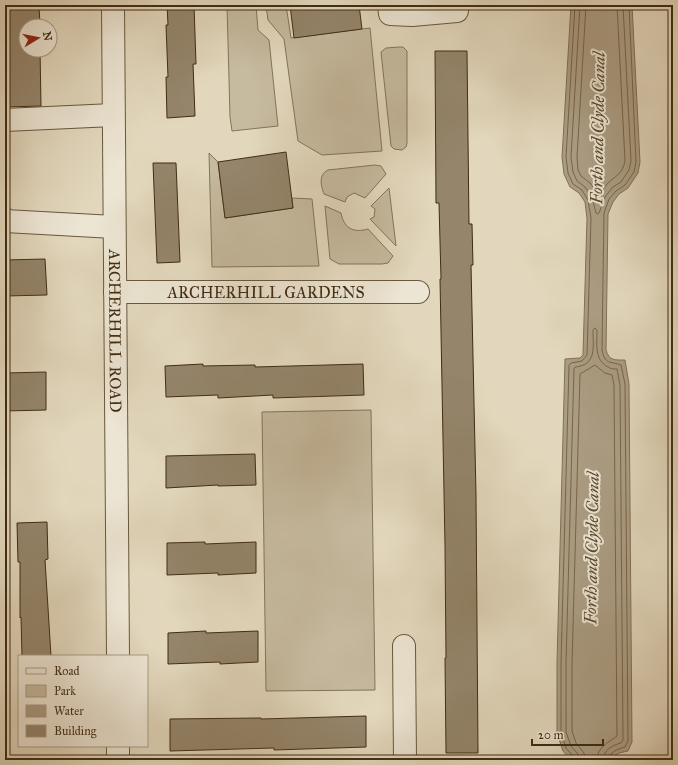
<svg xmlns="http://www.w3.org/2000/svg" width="678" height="765" viewBox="0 0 678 765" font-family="'IM FELL Great Primer',serif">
<rect width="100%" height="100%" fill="#e2d7bc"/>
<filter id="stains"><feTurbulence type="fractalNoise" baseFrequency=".005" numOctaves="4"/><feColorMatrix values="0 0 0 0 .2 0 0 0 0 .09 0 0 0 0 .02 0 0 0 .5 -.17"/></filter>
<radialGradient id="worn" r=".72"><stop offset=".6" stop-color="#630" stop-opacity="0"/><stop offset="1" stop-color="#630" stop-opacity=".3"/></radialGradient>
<g fill="#c6ba9f" stroke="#837459">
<path d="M 227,5 L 256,5 L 258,30 L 269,40 L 278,126 L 232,131 L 230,117 Z"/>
<path d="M 266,5 L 286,5 L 291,38 L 370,28 L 382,151 L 322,155 L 298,141 L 284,39 L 268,20 Z"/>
<path d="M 399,47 L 403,47 L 407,51 L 407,143 L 406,147 L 402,150 L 394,149 L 391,146 L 381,52 L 386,48 Z"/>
<path d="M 209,153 L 218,162 L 225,218 L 293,208 L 292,198 L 312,199 L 319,266 L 212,267 Z"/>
<path d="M 375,165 L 381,166 L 386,174 L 365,198 L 354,193 L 347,197 L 345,202 L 324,194 C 321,186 318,175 328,170 Z"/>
<path d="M 389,188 L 396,246 L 370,219 L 374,217 L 375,209 L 371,206 Z"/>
<path d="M 325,206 L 341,213 C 344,229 354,233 368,229 L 393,256 L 388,263 L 382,264 L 339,264 L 330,259 Z"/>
<path d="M 371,410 L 375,690 L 266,691 L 262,412 Z"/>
</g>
<path fill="#ab9d83" stroke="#807056" d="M 571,5 L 632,5 L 640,162 L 638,173 L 628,188 L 619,194 L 613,202 L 608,214 L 606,350 C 609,361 615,360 625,360 L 629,384 L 632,742 L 628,751 L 619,753 L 610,760 L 571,760 L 563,751 L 557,733 L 557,663 L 565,359 L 580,358 L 583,355 L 587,218 L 585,202 L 579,193 L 570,187 L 564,174 L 562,157 Z"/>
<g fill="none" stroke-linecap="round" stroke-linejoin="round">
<g stroke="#76654b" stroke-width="1">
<path d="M 580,5 L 571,157 L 573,172 L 577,181 L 585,187 L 592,197 L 596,213 L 598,214 L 599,213 L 605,197 L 613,187 L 621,182 L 629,170 L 631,161 L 623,5"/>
<path d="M 586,5 L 577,157 L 578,170 L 581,176 L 590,183 L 599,194 C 602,191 604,188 607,184 C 616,175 622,175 625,161 L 617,5"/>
<path d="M 574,760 L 573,756 L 566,748 L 561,732 L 561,663 L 569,365 L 571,363 L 582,361 L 587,355 L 591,218 L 588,200 L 582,190 L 573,184 L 568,173 L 566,157 L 575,5"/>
<path d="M 579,760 L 578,754 L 571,746 L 566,732 L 566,663 L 574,369 L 575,367 C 597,365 593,347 593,330 L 595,328 L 597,330 C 597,343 594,360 608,367 C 611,369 614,369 617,369 L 620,385 L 623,740 L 621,743 C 613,745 603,750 603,760"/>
<path d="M 585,760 L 584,753 L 576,743 L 572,731 L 572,664 L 580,374 L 595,365 L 605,373 L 612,375 L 614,385 L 617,736 C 608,743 597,747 597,760"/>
<path d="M 608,760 C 609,752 618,749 625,747 L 628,741 L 625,384 L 621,365 C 610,361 605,365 602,350 L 604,213 L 609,199 L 616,191 L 625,185 L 634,172 L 636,162 L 629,5"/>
</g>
</g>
<g fill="#94856b" stroke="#402d13">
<path d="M 5,5 L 39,5 L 40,26 L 26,26 L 26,50 L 40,50 L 41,106 L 5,107 Z"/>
<path d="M 167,5 L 194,5 L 196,64 L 193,64 L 195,116 L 167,118 L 166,77 L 168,77 L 166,25 L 168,25 Z"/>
<path d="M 290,5 L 359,5 L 362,29 L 294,38 Z"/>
<path d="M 435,51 L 467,51 L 469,224 L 472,224 L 473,265 L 471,265 L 476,495 L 478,753 L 446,753 L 445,658 L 446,658 L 445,546 L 440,279 L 441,279 L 439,203 L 436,203 Z"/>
<path d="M 286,152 L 293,208 L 225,218 L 218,162 Z"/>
<path d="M 153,163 L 176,163 L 180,262 L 157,263 Z"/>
<path d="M 45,259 L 47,295 L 5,296 L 5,260 Z"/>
<path d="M 203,364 L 203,366 L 255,365 L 255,367 L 363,364 L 364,395 L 273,398 L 273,395 L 218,398 L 218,395 L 166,397 L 165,366 Z"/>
<path d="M 46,372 L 46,410 L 5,411 L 5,373 Z"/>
<path d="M 255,454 L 256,485 L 218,486 L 218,485 L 166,488 L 166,456 Z"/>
<path d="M 47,522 L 48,559 L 45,560 L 51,656 L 22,656 L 21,617 L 20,618 L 20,562 L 18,562 L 17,523 Z"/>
<path d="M 205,542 L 205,544 L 256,542 L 256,573 L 218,575 L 218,573 L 167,575 L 167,543 Z"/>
<path d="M 206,631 L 206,633 L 258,631 L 258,662 L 220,664 L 220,662 L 168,664 L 168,633 Z"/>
<path d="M 366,716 L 366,747 L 274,750 L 274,748 L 170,751 L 170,719 L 261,718 L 261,719 Z"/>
</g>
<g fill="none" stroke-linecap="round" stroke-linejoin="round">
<g stroke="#68583d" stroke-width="24">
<g id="minor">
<path id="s1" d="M 113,5 L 118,656"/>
<path d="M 389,5 L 390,14 L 412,15 L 457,11"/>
<path d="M 5,120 L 113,115"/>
<path d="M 5,219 L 5,221 L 114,227"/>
<path id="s2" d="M 115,292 L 418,292"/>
<path d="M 404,646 L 405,760"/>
<path d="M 118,746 L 118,760"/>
</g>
</g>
<use href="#minor" stroke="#ece5d3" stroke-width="22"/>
</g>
<g text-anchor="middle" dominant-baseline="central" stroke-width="4" stroke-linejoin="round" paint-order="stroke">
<g font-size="16" fill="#402d13" stroke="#ece5d3">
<text stroke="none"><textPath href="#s2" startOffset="151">ARCHERHILL GARDENS</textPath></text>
<text stroke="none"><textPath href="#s1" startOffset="326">ARCHERHILL ROAD</textPath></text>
</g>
<g font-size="17" font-style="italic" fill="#5b492f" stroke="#ece5d3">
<text transform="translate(598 128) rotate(-89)">Forth and Clyde Canal</text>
<text transform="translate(592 548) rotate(-89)">Forth and Clyde Canal</text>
</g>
</g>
<rect width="678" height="765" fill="none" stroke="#e2d7bc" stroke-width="20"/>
<rect x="6" y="6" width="666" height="753" fill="none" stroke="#402d13" stroke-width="2"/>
<rect x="10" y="10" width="658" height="745" fill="none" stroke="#402d13"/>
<rect x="18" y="655" width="130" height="92" fill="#ece5d3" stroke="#a79b86"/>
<rect x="26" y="668" width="20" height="6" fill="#ece5d3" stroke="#a79b86"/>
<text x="54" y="675" font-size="12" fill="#402d13">Road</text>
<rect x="26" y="685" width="20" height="12" fill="#c6ba9f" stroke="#a79b86"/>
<text x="54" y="695" font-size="12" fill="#402d13">Park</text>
<rect x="26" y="705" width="20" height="12" fill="#ab9d83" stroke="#a79b86"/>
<text x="54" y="715" font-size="12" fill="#402d13">Water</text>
<rect x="26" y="725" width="20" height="12" fill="#94856b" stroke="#a79b86"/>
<text x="54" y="735" font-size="12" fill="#402d13">Building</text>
<g transform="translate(38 38) rotate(80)"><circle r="19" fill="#ece5d3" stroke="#a79b86"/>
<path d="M0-3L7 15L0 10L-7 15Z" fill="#8f2418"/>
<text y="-6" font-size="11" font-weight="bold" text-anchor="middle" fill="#402d13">N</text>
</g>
<path d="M532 739v6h71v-6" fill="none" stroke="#402d13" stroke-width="2"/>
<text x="538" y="739" font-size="12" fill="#402d13" stroke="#ece5d3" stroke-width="3" paint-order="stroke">20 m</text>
<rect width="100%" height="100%" filter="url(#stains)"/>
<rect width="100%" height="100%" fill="url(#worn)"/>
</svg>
